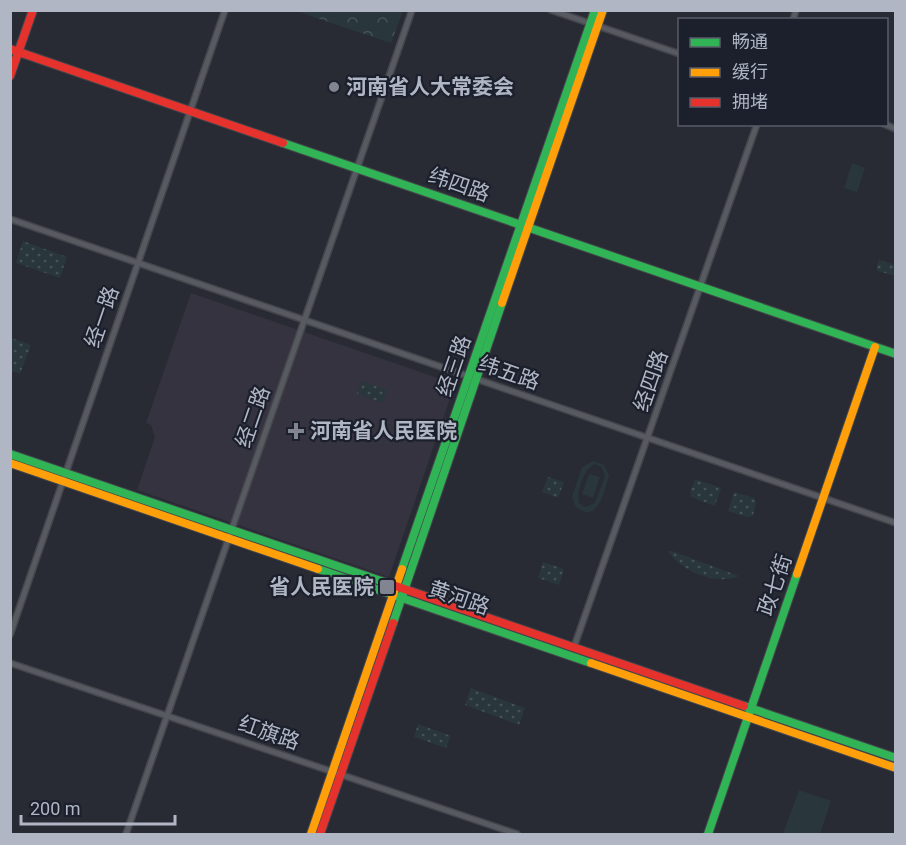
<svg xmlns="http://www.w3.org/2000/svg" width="906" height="845" viewBox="0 0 906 845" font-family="Roboto,'Noto Sans SC',sans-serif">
<defs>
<pattern id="grass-dots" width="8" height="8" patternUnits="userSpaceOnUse" patternTransform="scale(1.5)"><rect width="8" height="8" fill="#29373c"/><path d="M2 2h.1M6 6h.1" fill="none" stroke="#465257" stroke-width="1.8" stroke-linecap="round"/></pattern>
<pattern id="park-crowns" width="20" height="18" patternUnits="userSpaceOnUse" patternTransform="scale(1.5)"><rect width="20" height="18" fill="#29373c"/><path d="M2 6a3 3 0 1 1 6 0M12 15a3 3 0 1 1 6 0" fill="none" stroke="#465257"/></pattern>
</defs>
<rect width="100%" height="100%" fill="#282b33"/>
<path fill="#35333f" d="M 191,293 L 455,384 L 389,577 L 137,490 L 155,437 L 151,425 L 146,423 Z"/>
<g fill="url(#grass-dots)">
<path d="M 23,241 L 67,257 L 60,278 L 16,263 Z"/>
<path d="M 879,260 L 895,265 L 895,276 L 878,271 L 876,269 Z"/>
<path d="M 11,338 L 31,345 L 20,374 L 11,371 Z"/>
<path d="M 362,381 L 387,390 L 382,403 L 357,394 Z"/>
<path d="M 548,477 L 564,482 L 558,498 L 542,492 Z"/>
<path d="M 695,479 L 721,488 L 715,506 L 691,497 L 690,492 Z"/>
<path d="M 734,492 L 754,498 L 756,502 L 753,516 L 747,517 L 728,511 Z"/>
<path d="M 668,551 L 672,551 L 739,576 C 717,586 680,571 668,551 Z"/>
<path d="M 543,562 L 564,569 L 559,585 L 538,578 Z"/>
<path d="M 471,688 L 525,708 L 519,725 L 465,705 Z"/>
<path d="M 418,724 L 451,736 L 446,748 L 414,737 Z"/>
</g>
<path fill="url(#park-crowns)" d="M 296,11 L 403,11 L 391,43 Z"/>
<g fill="#29373c" fill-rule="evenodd">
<path d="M 852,163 L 865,168 L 857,192 L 844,188 Z"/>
<path d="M 593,461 L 604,465 L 609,476 C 604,491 598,526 575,506 L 572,497 L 582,467 ZM 595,464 L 602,467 L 605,476 L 595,503 L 585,507 L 579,503 C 576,492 584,468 595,464 Z"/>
<path d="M 589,474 L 600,477 L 593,498 L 582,494 Z"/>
<path d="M 799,790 L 831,801 L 820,834 L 783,834 Z"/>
</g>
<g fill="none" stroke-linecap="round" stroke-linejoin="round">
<g stroke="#44464c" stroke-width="8">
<g id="street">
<path d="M 551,10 L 680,54"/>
<path d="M 793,20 L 796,10"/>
<path d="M 884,124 L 896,129"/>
<path d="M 10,219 L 896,523"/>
<path d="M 10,635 L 225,10"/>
<path d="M 574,647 L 757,124"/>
<path d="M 10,663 L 517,834"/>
<path d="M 126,834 L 412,10"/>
</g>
</g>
<g stroke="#44464c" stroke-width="10">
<g id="fast">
<path d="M 283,143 L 896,354"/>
<path d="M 10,454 L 384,582"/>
<path d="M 318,569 L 591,663"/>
<path d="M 402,569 L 595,10"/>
<path d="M 393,623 L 502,303"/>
<path d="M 744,706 L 896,758"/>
<path d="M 708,834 L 797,574"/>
</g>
</g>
<g stroke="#44464c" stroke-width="10">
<g id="slow">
<path d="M 502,303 L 603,10"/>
<path d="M 10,463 L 318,569"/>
<path d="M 797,574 L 875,347"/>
<path d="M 591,663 L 896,768"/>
<path d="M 311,834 L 402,569"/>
</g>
</g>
<g stroke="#44464c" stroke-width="10">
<g id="jam">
<path d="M 10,49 L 283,143"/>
<path d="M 10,76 L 33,10"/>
<path d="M 384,582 L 744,706"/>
<path d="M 320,834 L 393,623"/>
</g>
</g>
<use href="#street" stroke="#575a61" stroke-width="5"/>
<use href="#fast" stroke="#30b455" stroke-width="8"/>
<use href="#slow" stroke="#ff9f0a" stroke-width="8"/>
<use href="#jam" stroke="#e5322d" stroke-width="8"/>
</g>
<g fill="#818591" stroke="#1c202d" stroke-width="2">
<circle cx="334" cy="87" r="6"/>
<path d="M293 422h6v6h6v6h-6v6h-6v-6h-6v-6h6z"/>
<rect x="379" y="579" width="16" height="16" rx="3"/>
</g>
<g text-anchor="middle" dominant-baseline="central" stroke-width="4.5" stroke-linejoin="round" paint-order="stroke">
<g font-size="21" font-weight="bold" fill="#b1b6c4" stroke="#1c202d" text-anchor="start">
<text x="346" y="87">河南省人大常委会</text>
<text x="310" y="431">河南省人民医院</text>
<text x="374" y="587" text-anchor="end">省人民医院</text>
</g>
<g font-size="21" fill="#b1b6c4" stroke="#1c202d">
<text transform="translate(459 185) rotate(19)">纬四路</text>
<text transform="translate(102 317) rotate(-71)">经一路</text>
<text transform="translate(454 366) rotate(-71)">经三路</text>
<text transform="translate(509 373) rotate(19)">纬五路</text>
<text transform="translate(651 381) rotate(-71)">经四路</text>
<text transform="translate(253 417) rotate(-71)">经二路</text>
<text transform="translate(775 585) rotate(-71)">政七街</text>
<text transform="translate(459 598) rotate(19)">黄河路</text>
<text transform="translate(269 733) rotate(19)">红旗路</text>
</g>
</g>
<rect width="906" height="845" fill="none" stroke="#b1b6c4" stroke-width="24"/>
<rect x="678" y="18" width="210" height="108" fill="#1c202d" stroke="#585c69" stroke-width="1.5"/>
<rect x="690" y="38" width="30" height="9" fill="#30b455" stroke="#585c69" stroke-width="1.5"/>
<text x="732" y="48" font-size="18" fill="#b1b6c4">畅通</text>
<rect x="690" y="68" width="30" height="9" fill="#ff9f0a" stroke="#585c69" stroke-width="1.5"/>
<text x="732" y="78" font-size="18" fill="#b1b6c4">缓行</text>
<rect x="690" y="98" width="30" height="9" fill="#e5322d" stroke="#585c69" stroke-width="1.5"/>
<text x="732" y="108" font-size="18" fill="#b1b6c4">拥堵</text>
<path d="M21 815v9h154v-9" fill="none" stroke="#b1b6c4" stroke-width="3"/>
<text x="30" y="815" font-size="18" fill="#b1b6c4" stroke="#1c202d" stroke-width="4.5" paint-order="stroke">200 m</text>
</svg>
